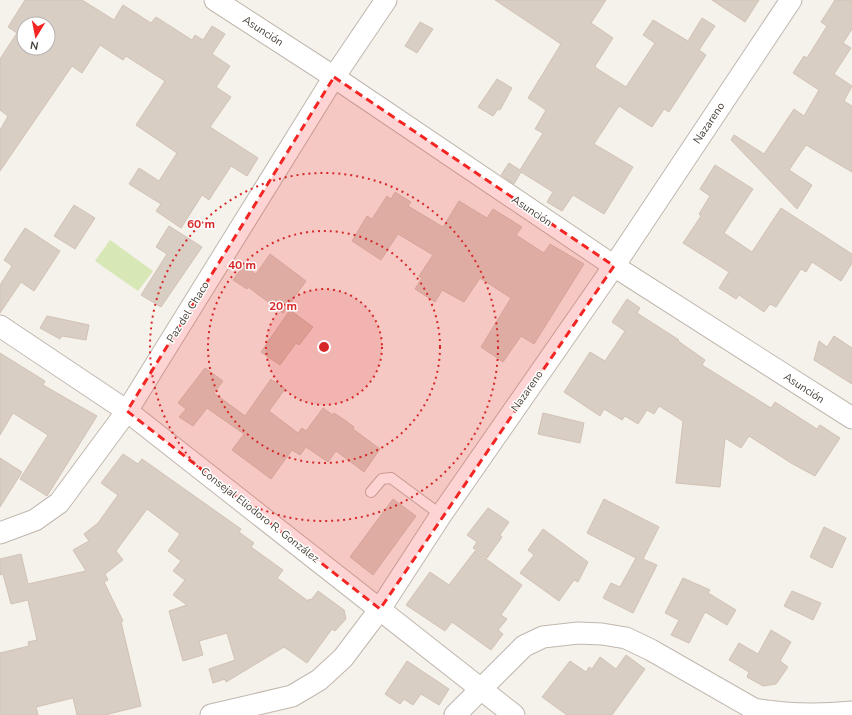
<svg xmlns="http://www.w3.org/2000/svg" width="852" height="715" viewBox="0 0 852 715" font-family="'Nunito Sans',sans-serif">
<rect width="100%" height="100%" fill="#f5f1eb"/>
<path fill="#d8e7b6" d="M 110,240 L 153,271 L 138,291 L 95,261 Z"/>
<g fill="#d9cec4" stroke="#d1c2b4" fill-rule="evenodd">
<path d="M 25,0 L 82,0 L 114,20 L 123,5 L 151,23 L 156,17 L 192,40 L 195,35 L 203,40 L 212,26 L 225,34 L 212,54 L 230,66 L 216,87 L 231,97 L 210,127 L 258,158 L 247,176 L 231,166 L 209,200 L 202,195 L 181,228 L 156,211 L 161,204 L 129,184 L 139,168 L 159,181 L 177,153 L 136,125 L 165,81 L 126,56 L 123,60 L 100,45 L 82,73 L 72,66 L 0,171 L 0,130 L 8,116 L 0,110 L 0,59 L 17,33 L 8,27 ZM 24,24 L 48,24 L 48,48 L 24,48 Z"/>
<path d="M 495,0 L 606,0 L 591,23 L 613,38 L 595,66 L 596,68 L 626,87 L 655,43 L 643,35 L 653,20 L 688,41 L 702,18 L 715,26 L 699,50 L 706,55 L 669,112 L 664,109 L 652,127 L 619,106 L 594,144 L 633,167 L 604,214 L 573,195 L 562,211 L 547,202 L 553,192 L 521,172 L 514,184 L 501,175 L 509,163 L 520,170 L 543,133 L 535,129 L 546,110 L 528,98 L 561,44 Z"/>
<path d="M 712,0 L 759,0 L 745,22 Z"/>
<path d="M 835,0 L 852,0 L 852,29 L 843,43 L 851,48 L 834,74 L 852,86 L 844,101 L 852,106 L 852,172 L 806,145 L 789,170 L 812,185 L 797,209 L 731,140 L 734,135 L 764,154 L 794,109 L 804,116 L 819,90 L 793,73 L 804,56 L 807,58 L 827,26 L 821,22 Z"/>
<path d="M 420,22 L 433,29 L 417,53 L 405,46 Z"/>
<path d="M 497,79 L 512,88 L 500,110 L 498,109 L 493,116 L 478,107 Z"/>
<path d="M 715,165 L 753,189 L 724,233 L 752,252 L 781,208 L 852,254 L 852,263 L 841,281 L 812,262 L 806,272 L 801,269 L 776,307 L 770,304 L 764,312 L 739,295 L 736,299 L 719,288 L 729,272 L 683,243 L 701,216 L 699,214 L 710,196 L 700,189 Z"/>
<path d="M 395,192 L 411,202 L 408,206 L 443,227 L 459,201 L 487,218 L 493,209 L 522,227 L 516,235 L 544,253 L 550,244 L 584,264 L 534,344 L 521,336 L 503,362 L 481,347 L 511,298 L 480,278 L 464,302 L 442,290 L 435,302 L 415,289 L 422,278 L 419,276 L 433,255 L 398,234 L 381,260 L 352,241 L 367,216 L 372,219 L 387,196 L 391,199 Z"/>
<path d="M 74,205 L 95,218 L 75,249 L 54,236 Z"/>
<path d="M 169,226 L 202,247 L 161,307 L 141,295 L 167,254 L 156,247 Z"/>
<path d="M 25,228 L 60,251 L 34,291 L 21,282 L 0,313 L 0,285 L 12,266 L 4,260 Z"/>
<path d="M 270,254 L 306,281 L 283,313 L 248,287 L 247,289 L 233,280 L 244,265 L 256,274 Z"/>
<path d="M 627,299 L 640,308 L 637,313 L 679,340 L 678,341 L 705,360 L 702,365 L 771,408 L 775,402 L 817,429 L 820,425 L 840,438 L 815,476 L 791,463 L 749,436 L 741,448 L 725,438 L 720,487 L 676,483 L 683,421 L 659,406 L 654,414 L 647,410 L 638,424 L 625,416 L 622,420 L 604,409 L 600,416 L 564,392 L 590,352 L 605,361 L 625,331 L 612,322 Z"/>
<path d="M 290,310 L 313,327 L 299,345 L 296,343 L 280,365 L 261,352 Z"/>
<path d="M 47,316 L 89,325 L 86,340 L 62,336 L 60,339 L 40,328 Z"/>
<path d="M 834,336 L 852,348 L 852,384 L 814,360 L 819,341 L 827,347 Z"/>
<path d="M 0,353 L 45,381 L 43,385 L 97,416 L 47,496 L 20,479 L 48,435 L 13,413 L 0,435 Z"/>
<path d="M 205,368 L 223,381 L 214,393 L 245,416 L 271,379 L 285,389 L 269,411 L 298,433 L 302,428 L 306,431 L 323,408 L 333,415 L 334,413 L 346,421 L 354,427 L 353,429 L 380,449 L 364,472 L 336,451 L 328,462 L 306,447 L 300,455 L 292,450 L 271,479 L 232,450 L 244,434 L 207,408 L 193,426 L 179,417 L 186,409 L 178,403 Z"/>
<path d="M 543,413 L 584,423 L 580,443 L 538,434 Z"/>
<path d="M 123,454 L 138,464 L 142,459 L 241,529 L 239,532 L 254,543 L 251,547 L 283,570 L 277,578 L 308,601 L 309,599 L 311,600 L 318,591 L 344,610 L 346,619 L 335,631 L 332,629 L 307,663 L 284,647 L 226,682 L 225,679 L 213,683 L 209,669 L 235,660 L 227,633 L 199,641 L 203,655 L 183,661 L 169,611 L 187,605 L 173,595 L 185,580 L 173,571 L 181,561 L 168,551 L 180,534 L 147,509 L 116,551 L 123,560 L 105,574 L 108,580 L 104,582 L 123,621 L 121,622 L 141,706 L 105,715 L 77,715 L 73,698 L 36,707 L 38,715 L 0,715 L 0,653 L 29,646 L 28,642 L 37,640 L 28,600 L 11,604 L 3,574 L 0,575 L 0,559 L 21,554 L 28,584 L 86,571 L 73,550 L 89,541 L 84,534 L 98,523 L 118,495 L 101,483 Z"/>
<path d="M 0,458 L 22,472 L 0,507 Z"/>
<path d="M 393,499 L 416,516 L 373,575 L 350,557 Z"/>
<path d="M 604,499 L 659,527 L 643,559 L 657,565 L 633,613 L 603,598 L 611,583 L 620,587 L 636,558 L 587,533 Z"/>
<path d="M 488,508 L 509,522 L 500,535 L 502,537 L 487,558 L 473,548 L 477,542 L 467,535 Z"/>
<path d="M 824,527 L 846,538 L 832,568 L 810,557 Z"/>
<path d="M 543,529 L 588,562 L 578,582 L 574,580 L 559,601 L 520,573 L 534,555 L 528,550 Z"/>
<path d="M 475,551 L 522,585 L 501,615 L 507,619 L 498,630 L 503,634 L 491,650 L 452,622 L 445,631 L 406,605 L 430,572 L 449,585 Z"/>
<path d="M 683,578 L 710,590 L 708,593 L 736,610 L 727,625 L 705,612 L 689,643 L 671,635 L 679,620 L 665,613 Z"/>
<path d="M 792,591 L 821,603 L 813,620 L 784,606 Z"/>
<path d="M 771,630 L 791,642 L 780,661 L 788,667 L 776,684 L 763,686 L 747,677 L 749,672 L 729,660 L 739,643 L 758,654 Z"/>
<path d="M 626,655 L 645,669 L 612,715 L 567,715 L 542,697 L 570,661 L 586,672 L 589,667 L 592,669 L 600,657 L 616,669 Z"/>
<path d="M 407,661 L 449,689 L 439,705 L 421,694 L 413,705 L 404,699 L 400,704 L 385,694 Z"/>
</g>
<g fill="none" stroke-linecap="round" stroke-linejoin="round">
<g stroke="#c0b7ae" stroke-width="12">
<path id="service" d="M 371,492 L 382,479 L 391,478 L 441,515"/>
</g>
<g stroke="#c0b7ae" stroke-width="23">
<g id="minor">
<path d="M 215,0 L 334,77 L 614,266 L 852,418"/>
<path d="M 0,326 L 127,411 L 514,715"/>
<path d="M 0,533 L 35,520 L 59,503 L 127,411 L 334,77 L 386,0"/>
<path d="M 211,715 L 292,696 L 319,680 L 343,658 L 380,609 L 441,515 L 614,266 L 791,0"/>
<path d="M 455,715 L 524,646 L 543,637 L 578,633 L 602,634 L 626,638 L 651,650 L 754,709 C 787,715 819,715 852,712"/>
</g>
</g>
<use href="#service" stroke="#fff" stroke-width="10"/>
<use href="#minor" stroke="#fff" stroke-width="21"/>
</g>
<path fill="#f32624" fill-opacity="0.2" stroke="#f32624" stroke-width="3" stroke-dasharray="8 5" stroke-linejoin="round" d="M 334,77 L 614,266 L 380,609 L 127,411 Z"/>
<circle cx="324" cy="347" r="58" fill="#d62828" fill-opacity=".12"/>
<g fill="none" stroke="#d62828" stroke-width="2" stroke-dasharray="2 4">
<circle cx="324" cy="347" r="58"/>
<circle cx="324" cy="347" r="116"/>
<circle cx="324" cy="347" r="174"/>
</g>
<g text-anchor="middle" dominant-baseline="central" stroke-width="3" stroke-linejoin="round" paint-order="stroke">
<g font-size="11" fill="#494139" stroke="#fff">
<text transform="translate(263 31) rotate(33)">Asunción</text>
<text transform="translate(709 123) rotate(-56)">Nazareno</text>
<text transform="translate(532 211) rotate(34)">Asunción</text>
<text transform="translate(188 312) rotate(-58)">Paz del Chaco</text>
<text transform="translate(804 388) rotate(33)">Asunción</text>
<text transform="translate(527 391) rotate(-55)">Nazareno</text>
<text transform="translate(260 515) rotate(38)">Consejal Eliodoro R. González</text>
</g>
</g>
<circle cx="324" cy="347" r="6" fill="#d62828" stroke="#fff" stroke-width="2"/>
<g font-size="12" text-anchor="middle" font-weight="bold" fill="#d62828" stroke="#fff" stroke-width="3" stroke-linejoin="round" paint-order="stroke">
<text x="201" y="228">60 m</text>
<text x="242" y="269">40 m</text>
<text x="283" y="310">20 m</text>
</g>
<g transform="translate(36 36) rotate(190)"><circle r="19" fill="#ffffff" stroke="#b6b3b0"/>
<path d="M0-3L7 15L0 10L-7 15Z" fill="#f32624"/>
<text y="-6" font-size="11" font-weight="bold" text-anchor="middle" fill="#494139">N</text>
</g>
</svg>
